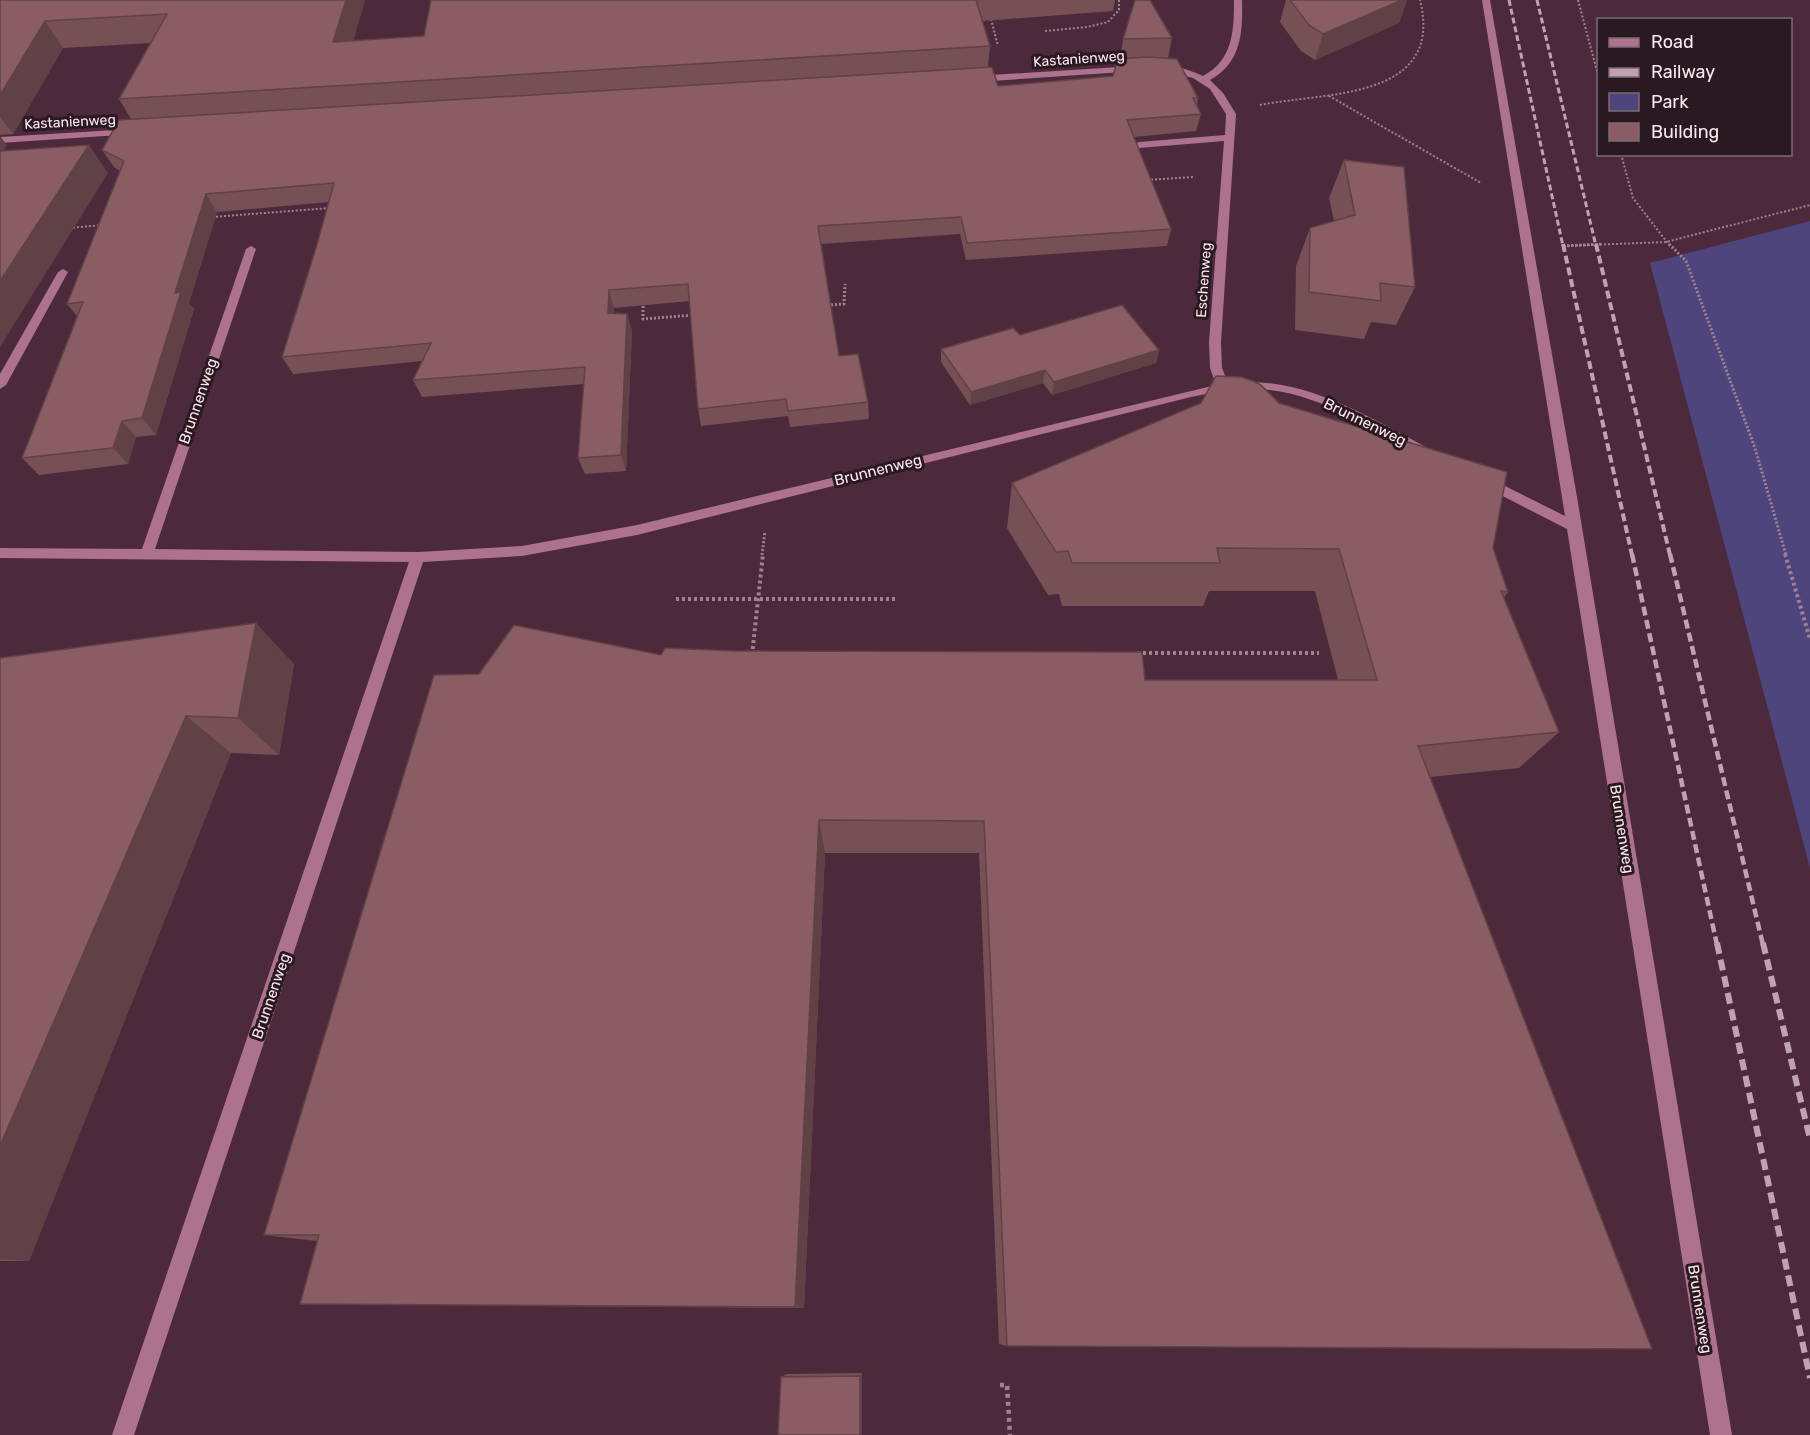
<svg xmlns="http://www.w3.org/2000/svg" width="1810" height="1435" viewBox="0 0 1810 1435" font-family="Rubik,sans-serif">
<rect width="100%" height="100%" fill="#4d2a3b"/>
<path fill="#4e457c" d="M 1810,221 L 1810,868 L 1650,263 Z"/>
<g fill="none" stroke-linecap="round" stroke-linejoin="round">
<g stroke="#9f818f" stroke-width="2" stroke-dasharray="2 2" stroke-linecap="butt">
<path d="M 1578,0 L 1598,75"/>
<path d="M 990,15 L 998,46"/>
<path d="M 1045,31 L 1087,27 L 1108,22 L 1119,10 L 1119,0"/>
<path d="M 1329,96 L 1481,183"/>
<path d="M 1260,105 C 1324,92 1445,101 1420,0"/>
<path d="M 1621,154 L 1633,198 L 1670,246"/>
<path d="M 1147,180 L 1193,177"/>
<path d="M 212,217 L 330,208"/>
<path d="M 69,228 L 103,225"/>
<path d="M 1564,246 L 1666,242 L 1810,205"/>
</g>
<g stroke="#9f818f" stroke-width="3" stroke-dasharray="2 2" stroke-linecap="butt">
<path d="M 1669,244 L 1686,261 L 1755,448 L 1786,555"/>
<path d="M 1563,246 L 1603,244"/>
<path d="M 643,302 L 643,319 L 694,315"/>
<path d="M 827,305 L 844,304 L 845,284"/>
<path d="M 762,555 L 765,531"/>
</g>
<g stroke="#9f818f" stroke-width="4" stroke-dasharray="3 3" stroke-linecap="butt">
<path d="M 1785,554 L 1810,639"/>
<path d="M 676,599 L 897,599"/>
<path d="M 1137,653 L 1319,653"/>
<path d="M 752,655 L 763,554"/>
</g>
<path stroke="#9f818f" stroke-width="4.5" stroke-dasharray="4 4" stroke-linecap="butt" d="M 1000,1385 L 1007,1385 L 1010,1435"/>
<g fill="#ad728e" fill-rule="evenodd">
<path d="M 1234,0 L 1242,0 C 1243,33 1241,63 1210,80 L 1223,93 L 1236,114 L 1221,342 L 1222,368 L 1228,383 C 1302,375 1363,414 1426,447 L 1428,450 L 1426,453 L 1418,453 C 1371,429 1323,396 1269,390 C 1243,387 1216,392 1191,397 L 637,535 L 522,556 L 423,562 L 134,1435 L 112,1435 L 409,562 L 0,558 L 0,548 L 142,549 L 246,249 L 251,246 L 256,249 L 155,549 L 418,552 L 522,546 L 637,525 L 1216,385 L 1210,368 L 1209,342 L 1224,141 L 1139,148 L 1134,145 L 1139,142 L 1225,135 L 1226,114 L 1210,89 L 1193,78 L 1160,69 C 1171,62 1192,71 1203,76 C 1233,60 1234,31 1234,0 Z"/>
<path d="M 1482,0 L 1490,0 L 1577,497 L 1732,1435 L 1710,1435 L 1567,529 L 1481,485 L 1480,482 L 1481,479 L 1491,479 L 1565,516 Z"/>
<path d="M 1135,66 L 1140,69 L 1138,71 L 976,82 L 971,79 L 976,76 Z"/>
<path d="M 132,129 L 135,130 L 135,134 L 0,143 L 0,137 Z"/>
<path d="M 63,269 L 68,272 L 6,385 L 0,389 L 0,374 L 58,272 Z"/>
</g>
<g stroke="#bfa3b0" stroke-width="3" stroke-dasharray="6 3" stroke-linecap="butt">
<path d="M 1509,0 L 1563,246"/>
<path d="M 1537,0 L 1596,246"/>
</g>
<g stroke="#bfa3b0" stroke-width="4" stroke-dasharray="8 4" stroke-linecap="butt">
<path d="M 1563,244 L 1632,555"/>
<path d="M 1596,244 L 1670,555"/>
</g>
<g stroke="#bfa3b0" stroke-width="4.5" stroke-dasharray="9 4.5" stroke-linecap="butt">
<path d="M 1632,554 L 1717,945"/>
<path d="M 1670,554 L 1763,945"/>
</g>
<g stroke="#bfa3b0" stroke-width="6" stroke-dasharray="11 6" stroke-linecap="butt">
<path d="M 1717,943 L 1810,1378"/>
<path d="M 1763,943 L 1810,1139"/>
</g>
</g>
<g fill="#765055">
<path d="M 0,0 L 365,0 L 353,41 L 424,36 L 431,0 L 1115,0 L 1113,11 L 982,21 L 990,46 L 988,67 L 998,86 L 1113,76 L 1120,59 L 1123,39 L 1172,38 L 1168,58 L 1198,98 L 1197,106 L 1201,114 L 1196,131 L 1134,137 L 1171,229 L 1167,246 L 966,260 L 960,234 L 821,244 L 839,356 L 868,402 L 869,419 L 790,427 L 788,416 L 701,426 L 698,409 L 690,301 L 614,308 L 614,313 L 627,314 L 632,331 L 626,471 L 585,474 L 578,458 L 584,384 L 422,397 L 413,380 L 422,361 L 293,374 L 282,357 L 316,248 L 329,202 L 217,212 L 189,303 L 194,309 L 156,435 L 136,437 L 128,464 L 39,475 L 22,458 L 77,316 L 67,304 L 120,171 L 114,167 L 102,150 L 131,119 L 119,99 L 151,43 L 63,48 L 13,134 L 0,135 Z"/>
<path d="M 1286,0 L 1407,0 L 1399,23 L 1315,60 L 1301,51 L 1280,22 Z"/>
<path d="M 1344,160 L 1415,287 L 1396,325 L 1371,322 L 1364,339 L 1295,330 L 1296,266 L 1310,228 L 1334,221 L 1329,198 Z"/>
<path d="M 1020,335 L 1159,350 L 1156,363 L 1052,395 L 1043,383 L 970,405 L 941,362 L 941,349 Z"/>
<path d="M 1279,403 L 1493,548 L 1508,592 L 1504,597 L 1559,732 L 1519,768 L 1430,777 L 1007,1346 L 999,1344 L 979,853 L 825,853 L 804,1308 L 300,1304 L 317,1241 L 264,1235 L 479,674 L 661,655 L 1145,680 L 1338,680 L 1315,591 L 1209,591 L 1203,606 L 1062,606 L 1059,594 L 1048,595 L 1007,528 L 1012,483 Z"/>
<path d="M 0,658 L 294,664 L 279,755 L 231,753 L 29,1261 L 0,1261 Z"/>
<path d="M 862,1373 L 862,1435 L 778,1435 L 781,1377 L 787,1374 Z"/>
</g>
<g fill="#604145">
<path d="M 346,0 L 365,0 L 345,69 L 333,42 Z"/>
<path d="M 1402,0 L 1407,0 L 1399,23 L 1315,60 L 1323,34 Z"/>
<path d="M 45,21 L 63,48 L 13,134 L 0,117 L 0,95 Z"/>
<path d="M 0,136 L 7,145 L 0,157 Z"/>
<path d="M 89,145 L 108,173 L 0,347 L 0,281 Z"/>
<path d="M 206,194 L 217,212 L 189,303 L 194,309 L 156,435 L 142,418 L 175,293 Z"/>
<path d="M 609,290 L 614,308 L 613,330 L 608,313 Z"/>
<path d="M 627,314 L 632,331 L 626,471 L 621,455 Z"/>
<path d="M 1159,350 L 1156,363 L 1052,395 L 1054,382 Z"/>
<path d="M 1045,370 L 1043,383 L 970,405 L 971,392 Z"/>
<path d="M 122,421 L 136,437 L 128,464 L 113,448 Z"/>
<path d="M 256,623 L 294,664 L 279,755 L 238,718 Z"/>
<path d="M 186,716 L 231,753 L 29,1261 L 0,1259 L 0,1146 Z"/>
<path d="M 819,820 L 825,853 L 804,1308 L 795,1307 Z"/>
<path d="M 862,1373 L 862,1435 L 860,1435 L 860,1376 Z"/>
</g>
<g fill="#895d63" stroke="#604145" stroke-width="1.5">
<path d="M 0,0 L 346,0 L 333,42 L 424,36 L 431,0 L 976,0 L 990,46 L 119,99 L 167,14 L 45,21 L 0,95 Z"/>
<path d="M 1135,0 L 1150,0 L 1172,38 L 1123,39 Z"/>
<path d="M 1290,0 L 1402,0 L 1323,34 L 1309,25 Z"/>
<path d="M 1147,57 L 1177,59 L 1198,98 L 1193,98 L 1201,114 L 1127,120 L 1171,229 L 967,243 L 961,217 L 818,226 L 839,356 L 858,354 L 868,402 L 788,411 L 786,399 L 698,409 L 688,284 L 609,290 L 608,313 L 627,314 L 621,455 L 578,458 L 585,367 L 413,380 L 431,343 L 282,357 L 316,248 L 334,183 L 206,194 L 175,293 L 181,292 L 142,418 L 122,421 L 113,448 L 22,458 L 83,302 L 67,304 L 124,161 L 102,150 L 119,120 L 992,67 L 998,86 L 1113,76 L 1118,59 Z"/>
<path d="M 89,145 L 0,281 L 0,151 Z"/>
<path d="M 1344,160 L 1404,167 L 1415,287 L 1380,283 L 1381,301 L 1309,292 L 1310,228 L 1355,215 Z"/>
<path d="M 1122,305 L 1159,350 L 1054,382 L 1045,370 L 971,392 L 941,349 L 1013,328 L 1020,335 Z"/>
<path d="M 1216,376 L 1241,377 L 1253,381 L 1261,385 L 1279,403 L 1507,472 L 1493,548 L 1508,592 L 1501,591 L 1559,732 L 1418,746 L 1652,1349 L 1007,1346 L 984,821 L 819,820 L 795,1307 L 300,1304 L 319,1235 L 264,1235 L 434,675 L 479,674 L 514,625 L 661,655 L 665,648 L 737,651 L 1142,652 L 1145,680 L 1377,680 L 1339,549 L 1217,548 L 1220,563 L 1072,563 L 1068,551 L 1056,552 L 1012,483 L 1201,403 Z"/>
<path d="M 256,623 L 238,718 L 186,716 L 0,1146 L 0,658 Z"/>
<path d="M 860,1376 L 860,1435 L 778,1435 L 781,1377 Z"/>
</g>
<g text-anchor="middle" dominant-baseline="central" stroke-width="6" stroke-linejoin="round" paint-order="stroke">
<g font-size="14" fill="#fee6f1" stroke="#291920">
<text transform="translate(1079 59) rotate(-4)">Kastanienweg</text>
<text transform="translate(70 122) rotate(-3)">Kastanienweg</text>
<text transform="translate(1204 280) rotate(-86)">Eschenweg</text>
</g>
<g font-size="15" fill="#fee6f1" stroke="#291920">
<text transform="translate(198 401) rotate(-71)">Brunnenweg</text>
<text transform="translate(1365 422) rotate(26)">Brunnenweg</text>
<text transform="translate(878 470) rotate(-14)">Brunnenweg</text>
<text transform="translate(1622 829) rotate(81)">Brunnenweg</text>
<text transform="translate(271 996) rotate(-71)">Brunnenweg</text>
<text transform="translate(1700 1309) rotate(81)">Brunnenweg</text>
</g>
</g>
<rect x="1597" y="18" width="195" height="138" fill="#291920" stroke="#7e6b74" stroke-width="1.5"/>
<rect x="1609" y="38" width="30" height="9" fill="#ad728e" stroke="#7e6b74" stroke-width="1.5"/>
<text x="1651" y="48" font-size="18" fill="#fee6f1">Road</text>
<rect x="1609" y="68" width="30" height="9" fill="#bfa3b0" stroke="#7e6b74" stroke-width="1.5"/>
<text x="1651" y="78" font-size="18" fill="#fee6f1">Railway</text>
<rect x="1609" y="93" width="30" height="18" fill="#4e457c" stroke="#7e6b74" stroke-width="1.5"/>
<text x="1651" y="108" font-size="18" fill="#fee6f1">Park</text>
<rect x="1609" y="123" width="30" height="18" fill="#895d63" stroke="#7e6b74" stroke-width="1.5"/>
<text x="1651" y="138" font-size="18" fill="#fee6f1">Building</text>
</svg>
